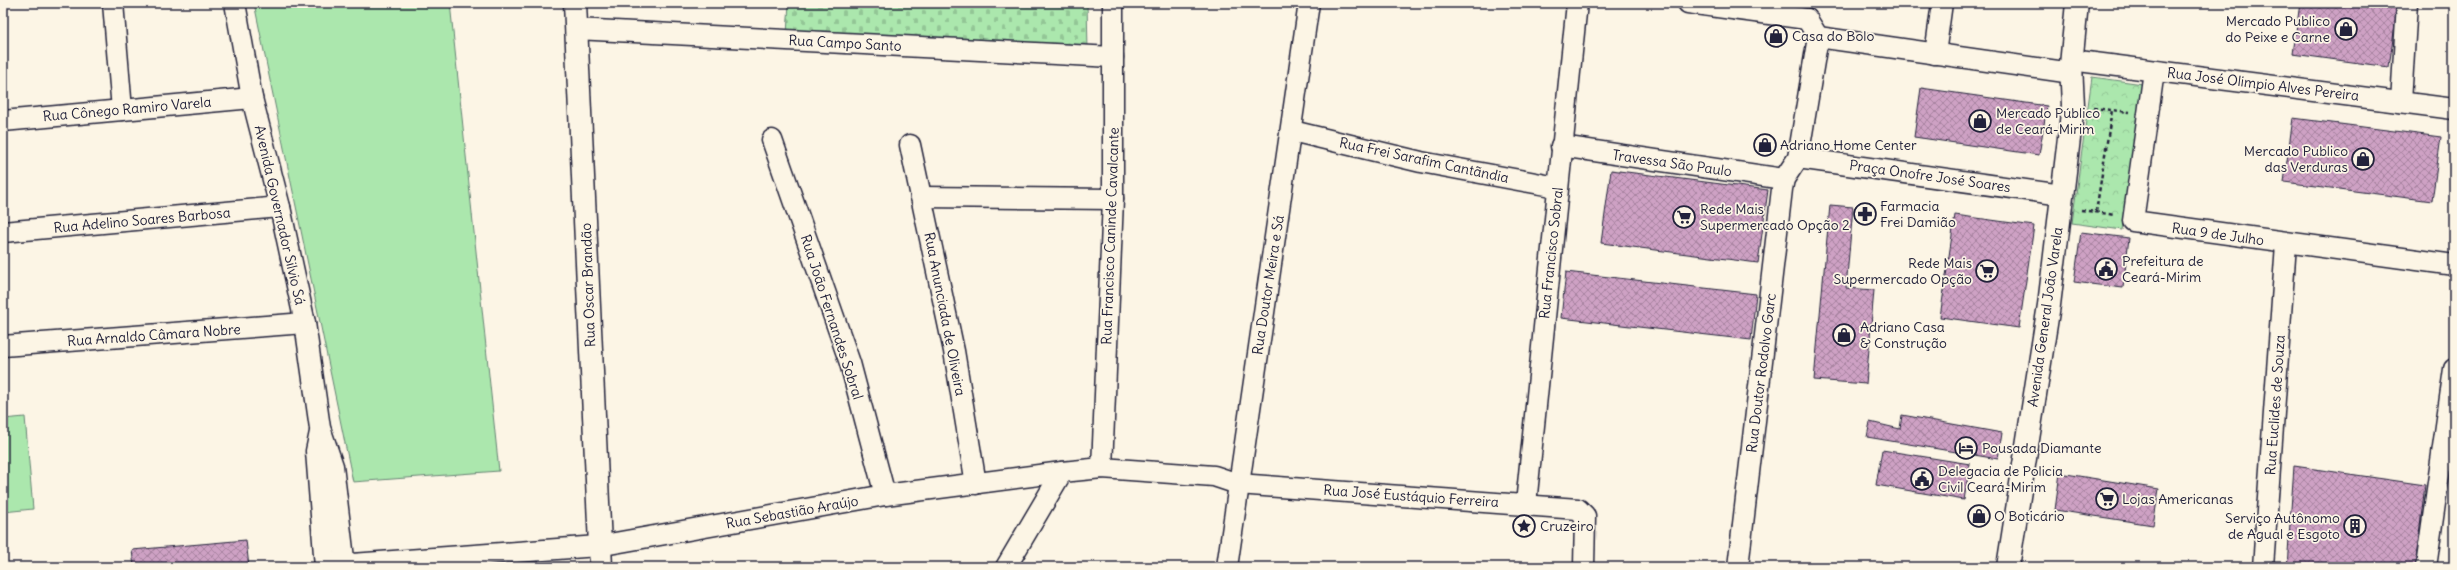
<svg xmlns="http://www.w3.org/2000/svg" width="2457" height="570" viewBox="0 0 2457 570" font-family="Delius,sans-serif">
<defs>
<pattern id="forest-crowns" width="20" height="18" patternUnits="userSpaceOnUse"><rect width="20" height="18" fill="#abe7ad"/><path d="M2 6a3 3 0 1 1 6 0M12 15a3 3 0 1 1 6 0" fill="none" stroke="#93c696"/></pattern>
<pattern id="cemetery-stones" width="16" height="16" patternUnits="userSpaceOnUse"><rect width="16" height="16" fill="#abe7ad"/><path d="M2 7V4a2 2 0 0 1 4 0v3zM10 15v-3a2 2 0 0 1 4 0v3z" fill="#93c696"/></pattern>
<pattern id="building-cross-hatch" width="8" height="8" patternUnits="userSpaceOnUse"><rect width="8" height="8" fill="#cea1c4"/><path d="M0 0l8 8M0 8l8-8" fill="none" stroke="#a783a0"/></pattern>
</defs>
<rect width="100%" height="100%" fill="#fcf5e5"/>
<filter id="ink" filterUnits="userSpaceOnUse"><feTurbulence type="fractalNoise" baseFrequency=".025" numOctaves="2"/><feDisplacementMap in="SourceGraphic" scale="8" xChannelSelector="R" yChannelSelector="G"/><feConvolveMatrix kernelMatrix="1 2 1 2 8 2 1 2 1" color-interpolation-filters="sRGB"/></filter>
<g filter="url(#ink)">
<g fill="#abe7ad" stroke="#668474">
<path d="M 254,3 L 450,3 L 499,471 L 353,482 Z"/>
<path d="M 25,417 L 33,509 L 3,512 L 3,419 Z"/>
</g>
<path fill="url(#forest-crowns)" stroke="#668474" d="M 2092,77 L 2143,84 L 2122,230 L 2072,223 Z"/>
<path fill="url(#cemetery-stones)" stroke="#668474" d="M 789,3 L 1087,3 L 1088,51 L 787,34 Z"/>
<g fill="url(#building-cross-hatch)" stroke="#22223b">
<path d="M 2300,3 L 2398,3 L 2389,67 L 2293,54 Z"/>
<path d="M 1921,88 L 2047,106 L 2039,155 L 1914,137 Z"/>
<path d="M 2293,118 L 2441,137 L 2432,201 L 2284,182 Z"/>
<path d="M 1611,170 L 1768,190 L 1758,263 L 1601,243 Z"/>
<path d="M 1830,205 L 1853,207 L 1846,288 L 1874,290 L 1866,384 L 1814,380 Z"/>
<path d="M 1955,215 L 2034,226 L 2019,328 L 1940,317 Z"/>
<path d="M 2081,232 L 2129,238 L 2123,288 L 2074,282 Z"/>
<path d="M 1566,272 L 1756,294 L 1751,340 L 1561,318 Z"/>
<path d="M 1902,415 L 2002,433 L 1998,459 L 1867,437 L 1870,422 L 1900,429 Z"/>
<path d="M 1882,450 L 1970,464 L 1964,500 L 1876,485 Z"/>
<path d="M 2294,466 L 2425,485 L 2415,567 L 2287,567 Z"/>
<path d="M 2060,473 L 2159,489 L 2153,525 L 2055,510 Z"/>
<path d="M 246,540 L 249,567 L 134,567 L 132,550 Z"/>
</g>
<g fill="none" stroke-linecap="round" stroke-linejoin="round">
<g stroke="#22223b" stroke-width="23">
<g id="street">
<path d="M 113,3 L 122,110"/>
<path d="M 235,3 L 252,98 L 280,207 L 305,323 L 320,428 L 333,466 L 345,567"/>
<path d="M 1688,3 L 1807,19"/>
<path d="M 576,29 L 1113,57"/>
<path d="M 1818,37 L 2072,73"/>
<path d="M 1935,54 L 1942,3"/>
<path d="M 2071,60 L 2454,109"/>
<path d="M 2154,71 L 2133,221 L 2454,265"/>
<path d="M 2401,102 L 2407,3"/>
<path d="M 3,121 L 252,98"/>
<path d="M 1292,131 L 1421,162 L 1557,187"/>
<path d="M 772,140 L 850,363 L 885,495"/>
<path d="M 910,145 L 954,351 L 976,484"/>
<path d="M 1561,146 L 1784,179"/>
<path d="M 1798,158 L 2062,195"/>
<path d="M 921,197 L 1113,199"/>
<path d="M 3,232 L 280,207"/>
<path d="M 3,346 L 305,323"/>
<path d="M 320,432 L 316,451 L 325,567"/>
<path d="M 1102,468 L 1113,199 L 1113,3"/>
<path d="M 1526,504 L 1577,3"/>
<path d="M 325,566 L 598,546 L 885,495 L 1062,472 L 1102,468 L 1214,476 L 1238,484 L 1578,509 L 1585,516 L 1584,567"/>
<path d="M 1006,567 L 1062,472"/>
<path d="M 1227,567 L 1309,3"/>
<path d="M 1738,567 L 1782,189 L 1784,179 L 1798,158 L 1818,37 L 1807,19"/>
<path d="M 2263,567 L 2286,244"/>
<path d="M 2426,567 L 2454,369"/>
</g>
</g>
<g stroke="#22223b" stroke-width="25">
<g id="secondary">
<path d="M 575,3 L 601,567"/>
<path d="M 2008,567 L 2049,305 L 2073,105 L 2071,65 L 2077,3"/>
</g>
</g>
<g stroke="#22223b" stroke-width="2.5" stroke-dasharray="4 3" stroke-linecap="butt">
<path d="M 2093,108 L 2130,112"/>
<path d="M 2081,210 L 2115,215"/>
<path d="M 2096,212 L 2112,110"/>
<path d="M 3,545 L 5,567"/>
</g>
<use href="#street" stroke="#fcf5e5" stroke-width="20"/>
<use href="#secondary" stroke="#fcf5e5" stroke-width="22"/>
</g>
</g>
<defs>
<g id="shop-ring" transform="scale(1.15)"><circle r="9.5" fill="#fcf5e5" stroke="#22223b" stroke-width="1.5"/><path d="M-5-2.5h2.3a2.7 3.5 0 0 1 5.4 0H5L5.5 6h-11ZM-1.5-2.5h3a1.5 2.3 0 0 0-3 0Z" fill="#22223b"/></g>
<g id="pharmacy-ring" transform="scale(1.15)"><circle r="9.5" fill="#fcf5e5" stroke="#22223b" stroke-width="1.5"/><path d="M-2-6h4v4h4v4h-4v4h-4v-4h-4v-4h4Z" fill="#22223b"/></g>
<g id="supermarket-ring" transform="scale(1.15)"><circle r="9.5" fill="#fcf5e5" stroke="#22223b" stroke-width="1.5"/><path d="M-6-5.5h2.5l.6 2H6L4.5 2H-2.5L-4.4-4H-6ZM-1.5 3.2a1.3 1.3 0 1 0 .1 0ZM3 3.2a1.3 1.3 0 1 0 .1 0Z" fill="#22223b"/></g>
<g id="civic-ring" transform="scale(1.15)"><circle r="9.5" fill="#fcf5e5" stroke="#22223b" stroke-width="1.5"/><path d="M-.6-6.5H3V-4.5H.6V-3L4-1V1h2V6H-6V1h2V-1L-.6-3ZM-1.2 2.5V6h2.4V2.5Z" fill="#22223b"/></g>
<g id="hotel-ring" transform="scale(1.15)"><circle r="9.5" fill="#fcf5e5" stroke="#22223b" stroke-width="1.5"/><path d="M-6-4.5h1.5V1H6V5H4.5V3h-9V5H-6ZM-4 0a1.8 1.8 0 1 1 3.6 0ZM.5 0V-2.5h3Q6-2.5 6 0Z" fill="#22223b"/></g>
<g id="sight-ring" transform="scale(1.15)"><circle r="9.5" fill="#fcf5e5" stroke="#22223b" stroke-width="1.5"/><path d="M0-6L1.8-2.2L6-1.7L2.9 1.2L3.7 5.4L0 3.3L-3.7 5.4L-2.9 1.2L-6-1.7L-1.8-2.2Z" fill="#22223b"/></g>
<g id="building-ring" transform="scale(1.15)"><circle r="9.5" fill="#fcf5e5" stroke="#22223b" stroke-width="1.5"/><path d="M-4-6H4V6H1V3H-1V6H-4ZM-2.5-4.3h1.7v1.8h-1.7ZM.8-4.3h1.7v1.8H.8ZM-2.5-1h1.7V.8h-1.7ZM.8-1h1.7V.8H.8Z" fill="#22223b"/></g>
</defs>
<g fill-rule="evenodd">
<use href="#shop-ring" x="2346" y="29"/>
<use href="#shop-ring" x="1776" y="36"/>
<use href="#shop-ring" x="1980" y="121"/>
<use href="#shop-ring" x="1765" y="145"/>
<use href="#shop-ring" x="2363" y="159"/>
<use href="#pharmacy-ring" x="1865" y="214"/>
<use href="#supermarket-ring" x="1684" y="217"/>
<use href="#civic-ring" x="2106" y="269"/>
<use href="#supermarket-ring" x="1987" y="271"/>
<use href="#shop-ring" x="1844" y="335"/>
<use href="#hotel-ring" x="1966" y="448"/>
<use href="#civic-ring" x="1922" y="479"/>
<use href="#supermarket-ring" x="2107" y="499"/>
<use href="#shop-ring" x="1979" y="516"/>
<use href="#sight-ring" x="1524" y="526"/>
<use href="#building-ring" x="2355" y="526"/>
</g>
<g text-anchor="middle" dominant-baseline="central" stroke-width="3.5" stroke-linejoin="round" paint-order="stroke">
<g font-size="14" fill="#22223b" stroke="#fcf5e5" text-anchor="start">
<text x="2330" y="21" text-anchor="end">Mercado Publico<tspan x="2330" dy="16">do Peixe e Carne</tspan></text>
<text x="1792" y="36">Casa do Bolo</text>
<text x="1996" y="113">Mercado Público<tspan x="1996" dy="16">de Ceará-Mirim</tspan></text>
<text x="1780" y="145">Adriano Home Center</text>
<text x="2348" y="151" text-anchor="end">Mercado Publico<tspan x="2348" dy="16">das Verduras</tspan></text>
<text x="1880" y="206">Farmacia<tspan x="1880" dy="16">Frei Damião</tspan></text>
<text x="1700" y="209">Rede Mais<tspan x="1700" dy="16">Supermercado Opção 2</tspan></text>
<text x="2122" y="261">Prefeitura de<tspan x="2122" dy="16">Ceará-Mirim</tspan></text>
<text x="1972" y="263" text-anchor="end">Rede Mais<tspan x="1972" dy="16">Supermercado Opção</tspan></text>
<text x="1860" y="327">Adriano Casa<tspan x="1860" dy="16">&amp; Construção</tspan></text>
<text x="1982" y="448">Pousada Diamante</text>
<text x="1938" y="471">Delegacia de Policia<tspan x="1938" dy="16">Civil Ceará-Mirim</tspan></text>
<text x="2122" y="499">Lojas Americanas</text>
<text x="1994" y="516">O Boticário</text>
<text x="2340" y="518" text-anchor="end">Serviço Autônomo<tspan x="2340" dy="16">de Agual e Esgoto</tspan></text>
<text x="1540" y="526">Cruzeiro</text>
</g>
<g font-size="14" fill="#22223b" stroke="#fcf5e5">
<text transform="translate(845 43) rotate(3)">Rua Campo Santo</text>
<text transform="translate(2263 84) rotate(7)">Rua José Olimpio Alves Pereira</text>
<text transform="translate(127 109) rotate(-5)">Rua Cônego Ramiro Varela</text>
<text transform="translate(1424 160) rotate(12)">Rua Frei Sarafim Cantãndia</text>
<text transform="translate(1672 163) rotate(8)">Travessa São Paulo</text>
<text transform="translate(1930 176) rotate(8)">Praça Onofre José Soares</text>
<text transform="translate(280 215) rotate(77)">Avenida Governador Silvio Sá</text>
<text transform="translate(142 220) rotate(-5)">Rua Adelino Soares Barbosa</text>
<text transform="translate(2218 234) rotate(8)">Rua 9 de Julho</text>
<text transform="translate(1110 236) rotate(-88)">Rua Francisco Caninde Cavalcante</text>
<text transform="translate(1551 253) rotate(-84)">Rua Francisco Sobral</text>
<text transform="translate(588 285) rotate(-92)">Rua Oscar Brandão</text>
<text transform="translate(1268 285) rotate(-81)">Rua Doutor Meira e Sá</text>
<text transform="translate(945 314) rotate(79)">Rua Anunciada de Oliveira</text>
<text transform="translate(832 317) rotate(72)">Rua João Fernandes Sobral</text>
<text transform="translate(2045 317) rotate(-82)">Avenida General João Varela</text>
<text transform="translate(154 335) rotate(-4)">Rua Arnaldo Câmara Nobre</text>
<text transform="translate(1761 373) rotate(-83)">Rua Doutor Rodolvo Garc</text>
<text transform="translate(2275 405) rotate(-86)">Rua Euclides de Souza</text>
<text transform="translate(1411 496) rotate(4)">Rua José Eustáquio Ferreira</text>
<text transform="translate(792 512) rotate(-10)">Rua Sebastião Araújo</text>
</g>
</g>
<rect width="2457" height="570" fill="none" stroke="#fcf5e5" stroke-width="16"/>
<rect x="8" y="8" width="2441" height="554" fill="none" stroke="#22223b" stroke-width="1.5" filter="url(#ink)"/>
</svg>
